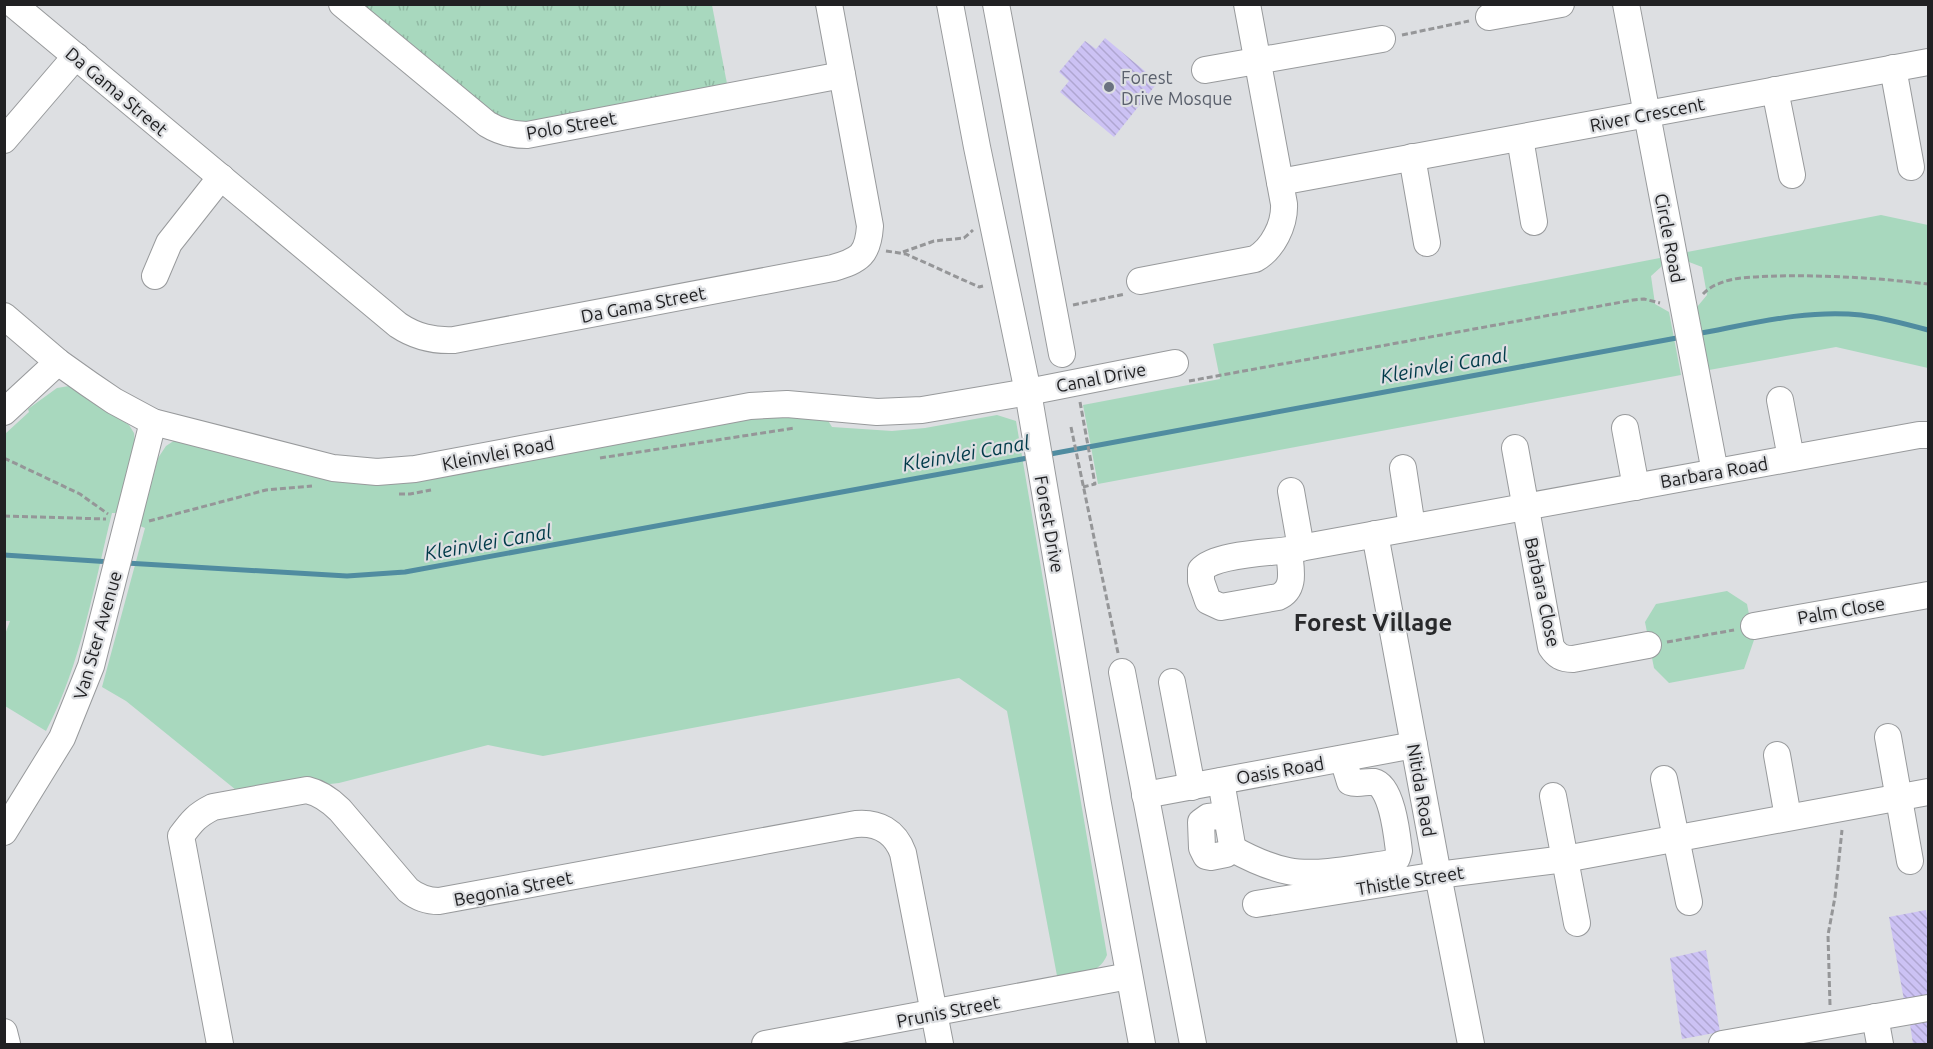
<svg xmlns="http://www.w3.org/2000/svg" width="1933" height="1049" viewBox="0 0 1933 1049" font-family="Ubuntu,sans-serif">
<defs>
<pattern id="park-tufts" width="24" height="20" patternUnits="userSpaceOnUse" patternTransform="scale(1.5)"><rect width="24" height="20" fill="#a8d8be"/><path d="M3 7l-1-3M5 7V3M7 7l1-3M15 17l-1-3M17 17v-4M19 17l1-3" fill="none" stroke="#90b9a3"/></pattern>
<pattern id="building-back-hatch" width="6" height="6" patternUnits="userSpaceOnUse" patternTransform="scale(1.5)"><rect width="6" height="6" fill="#ccc2f4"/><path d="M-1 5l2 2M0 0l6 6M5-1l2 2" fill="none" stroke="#afa6d1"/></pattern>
</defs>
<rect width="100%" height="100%" fill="#dddfe2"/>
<g fill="#a8d8be">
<path d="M 1881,215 L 1928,225 L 1928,368 L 1836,347 L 1709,370 L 1697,307 L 1707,295 L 1702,267 L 1689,262 L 1682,253 Z"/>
<path d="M 1665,257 L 1661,267 L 1651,276 L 1655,304 L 1669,312 L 1681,375 L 1098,484 L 1083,405 L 1220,379 L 1213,344 Z"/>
<path d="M 69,386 L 129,425 L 134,433 L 135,443 L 119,513 L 112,513 C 94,585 81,665 46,731 L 5,706 L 4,637 L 10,621 L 4,621 L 5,434 L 29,412 L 28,409 L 57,388 Z"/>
<path d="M 997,415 L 1016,421 L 1107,955 C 1099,975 1076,976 1058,981 L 1007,711 L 959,678 L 543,756 L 488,745 L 339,783 L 241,794 L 126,701 L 102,687 L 145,528 L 140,526 L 158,458 L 166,446 L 175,440 L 312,475 L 759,417 L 793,416 L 827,419 L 832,427 L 892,431 L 925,428 Z"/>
<path d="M 1727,591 L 1747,604 L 1754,640 L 1744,669 L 1669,683 L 1654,668 L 1645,622 L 1656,604 Z"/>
</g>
<path fill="url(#park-tufts)" d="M 353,5 L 712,5 L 728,89 L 522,128 L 503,125 Z"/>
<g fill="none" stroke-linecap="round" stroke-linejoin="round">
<g stroke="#508ca0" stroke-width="5">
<path d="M 1697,334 C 1751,324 1806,309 1861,315 C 1884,318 1906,324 1928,330"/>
<path d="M 1045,455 L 1682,337"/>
<path d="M 4,555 L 111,562"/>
<path d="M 126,563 L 347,576 L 405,572 L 1033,457"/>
</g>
</g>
<g fill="url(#building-back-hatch)">
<path d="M 1105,38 L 1158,82 L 1114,137 L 1060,92 L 1069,81 L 1059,72 L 1085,41 L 1096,49 Z"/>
<path d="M 1926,910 L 1928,925 L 1928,996 L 1904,1000 L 1889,917 Z"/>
<path d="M 1706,950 L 1720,1032 L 1682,1039 L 1670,958 Z"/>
<path d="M 1928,1022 L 1928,1044 L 1913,1044 L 1910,1024 Z"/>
</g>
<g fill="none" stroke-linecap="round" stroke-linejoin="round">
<g stroke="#989a9c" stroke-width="28">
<g id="minor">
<path d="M 13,4 L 398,325 C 416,337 433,341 454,340 L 833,268 C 860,260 868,255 870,226 L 829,4"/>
<path d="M 342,4 L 487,124 C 500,132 512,135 527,135 L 842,75"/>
<path d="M 950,4 L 977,147 L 1028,392 L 1098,804 L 1142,1044"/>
<path d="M 996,4 L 1062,354"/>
<path d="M 1626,4 L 1715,472"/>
<path d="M 1489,17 L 1561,4"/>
<path d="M 1893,68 L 1911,167"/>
<path d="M 1205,70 L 1382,39"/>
<path d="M 1775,90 L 1792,175"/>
<path d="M 1520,138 L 1534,222"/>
<path d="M 4,140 L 76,56"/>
<path d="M 1412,157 L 1427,243"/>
<path d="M 1280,182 L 1928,62"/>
<path d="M 155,276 L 169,243 L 221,177"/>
<path d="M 1140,281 L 1255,259 C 1273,249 1285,224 1284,204 L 1247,4"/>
<path d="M 4,316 L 58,362 L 89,384 L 114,401 L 153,422 L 333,468 L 377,472 L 415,469 L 750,406 L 787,404 L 877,412 L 922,410 L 1028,392 L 1175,363"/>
<path d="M 1780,400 L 1791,458"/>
<path d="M 4,412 L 58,362"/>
<path d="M 1625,428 L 1636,487"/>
<path d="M 1515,448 L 1551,647 C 1557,656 1562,659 1573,659 L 1648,645"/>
<path d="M 1403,468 L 1412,527"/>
<path d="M 1291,491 L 1301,548"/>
<path d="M 1375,534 L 1438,875 L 1471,1044"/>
<path d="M 1289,550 C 1290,567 1297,589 1278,597 L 1221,607 L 1208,601 L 1201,581 L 1201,570 C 1215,554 1267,553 1289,550 L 1919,435 L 1928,435"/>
<path d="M 1754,626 L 1928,595"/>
<path d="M 1122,672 L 1193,1044"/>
<path d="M 1172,682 L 1192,787"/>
<path d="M 1888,737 L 1910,861"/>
<path d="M 1777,755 L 1788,817"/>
<path d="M 1664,779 L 1689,902"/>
<path d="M 1221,781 L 1232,845 L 1226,854 L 1211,857 L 1206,856 L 1202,848 L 1201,822 L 1208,817 L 1227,815"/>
<path d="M 1145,795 L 1414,745"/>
<path d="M 1553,796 L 1577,923"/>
<path d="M 4,832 L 62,738 L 91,666 L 153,422"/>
<path d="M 1231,848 C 1249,858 1268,867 1288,871 C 1317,877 1363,867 1392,863 L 1397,858 L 1399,851 C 1397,835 1392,786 1374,782 C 1366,781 1358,785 1350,782 L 1343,759"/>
<path d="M 1256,904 L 1438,875 L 1565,859 L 1928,792"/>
<path d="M 1875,1017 L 1880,1044"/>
<path d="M 4,1032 L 7,1044"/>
<path d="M 220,1044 L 181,836 C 192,821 197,815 213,807 L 307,790 C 320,793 330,800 340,810 L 408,890 C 418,898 427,901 439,901 L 856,824 C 878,822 895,831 903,853 L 940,1044"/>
<path d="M 765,1044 L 1129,976"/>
<path d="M 1722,1044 L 1928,1008"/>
</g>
</g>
<g stroke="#959698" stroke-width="3" stroke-dasharray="6 3" stroke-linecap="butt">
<path d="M 1402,35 L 1469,21"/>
<path d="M 886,251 L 906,254 L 979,287 L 983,286"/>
<path d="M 903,252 L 934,241 L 964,238 L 973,230"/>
<path d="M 1703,294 C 1707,290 1712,286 1718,284 C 1735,276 1758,277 1777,276 C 1828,275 1878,278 1928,284"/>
<path d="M 1073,305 L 1125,294"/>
<path d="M 1189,381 L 1633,300 L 1644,299 L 1660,303"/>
<path d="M 1080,402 L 1095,484 L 1083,487"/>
<path d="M 1071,427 L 1118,653"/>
<path d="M 4,458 L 80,494 L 108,514"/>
<path d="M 600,458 L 795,428"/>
<path d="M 399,494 L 410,494 L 431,490"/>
<path d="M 4,516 L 106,519"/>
<path d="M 149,521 L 266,490 L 312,486"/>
<path d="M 1667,642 L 1734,630"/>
<path d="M 1830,1005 L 1828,935 L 1835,897 L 1842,830"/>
</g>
<use href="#minor" stroke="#fff" stroke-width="26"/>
</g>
<circle fill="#6b7280" stroke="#dddfe2" stroke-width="2" cx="1109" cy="87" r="6"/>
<g text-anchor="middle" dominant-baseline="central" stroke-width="4.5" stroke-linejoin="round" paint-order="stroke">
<g font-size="18" fill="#5b616d" stroke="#dddfe2" text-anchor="start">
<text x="1121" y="77">Forest<tspan x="1121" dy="21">Drive Mosque</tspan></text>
</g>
<g font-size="18" fill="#212123" stroke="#dddfe2">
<text transform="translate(117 91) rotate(40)">Da Gama Street</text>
<text transform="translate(1647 114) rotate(-11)">River Crescent</text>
<text transform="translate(571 125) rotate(-10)">Polo Street</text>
<text transform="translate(1670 238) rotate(79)">Circle Road</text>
<text transform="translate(643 304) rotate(-11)">Da Gama Street</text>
<text transform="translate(1101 377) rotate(-11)">Canal Drive</text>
<text transform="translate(498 453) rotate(-11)">Kleinvlei Road</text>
<text transform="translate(1714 472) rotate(-10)">Barbara Road</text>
<text transform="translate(1050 524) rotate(80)">Forest Drive</text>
<text transform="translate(1543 592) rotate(78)">Barbara Close</text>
<text transform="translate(1841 610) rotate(-10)">Palm Close</text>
<text transform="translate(97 635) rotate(-74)">Van Ster Avenue</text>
<text transform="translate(1280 770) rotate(-10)">Oasis Road</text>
<text transform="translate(1422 790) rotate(80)">Nitida Road</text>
<text transform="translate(1410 880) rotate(-9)">Thistle Street</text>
<text transform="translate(513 888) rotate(-11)">Begonia Street</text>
<text transform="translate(948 1011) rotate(-11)">Prunis Street</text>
</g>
<g font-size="20" font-style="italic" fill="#003a49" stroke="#dddfe2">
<text transform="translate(1444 365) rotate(-10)">Kleinvlei Canal</text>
<text transform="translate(966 453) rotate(-10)">Kleinvlei Canal</text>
<text transform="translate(488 542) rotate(-10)">Kleinvlei Canal</text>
</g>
<g font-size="24" font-weight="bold" fill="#28292b" stroke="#dddfe2">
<text x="1373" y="622">Forest Village</text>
</g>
</g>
<rect width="1933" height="1049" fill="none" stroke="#212123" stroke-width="12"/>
</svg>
